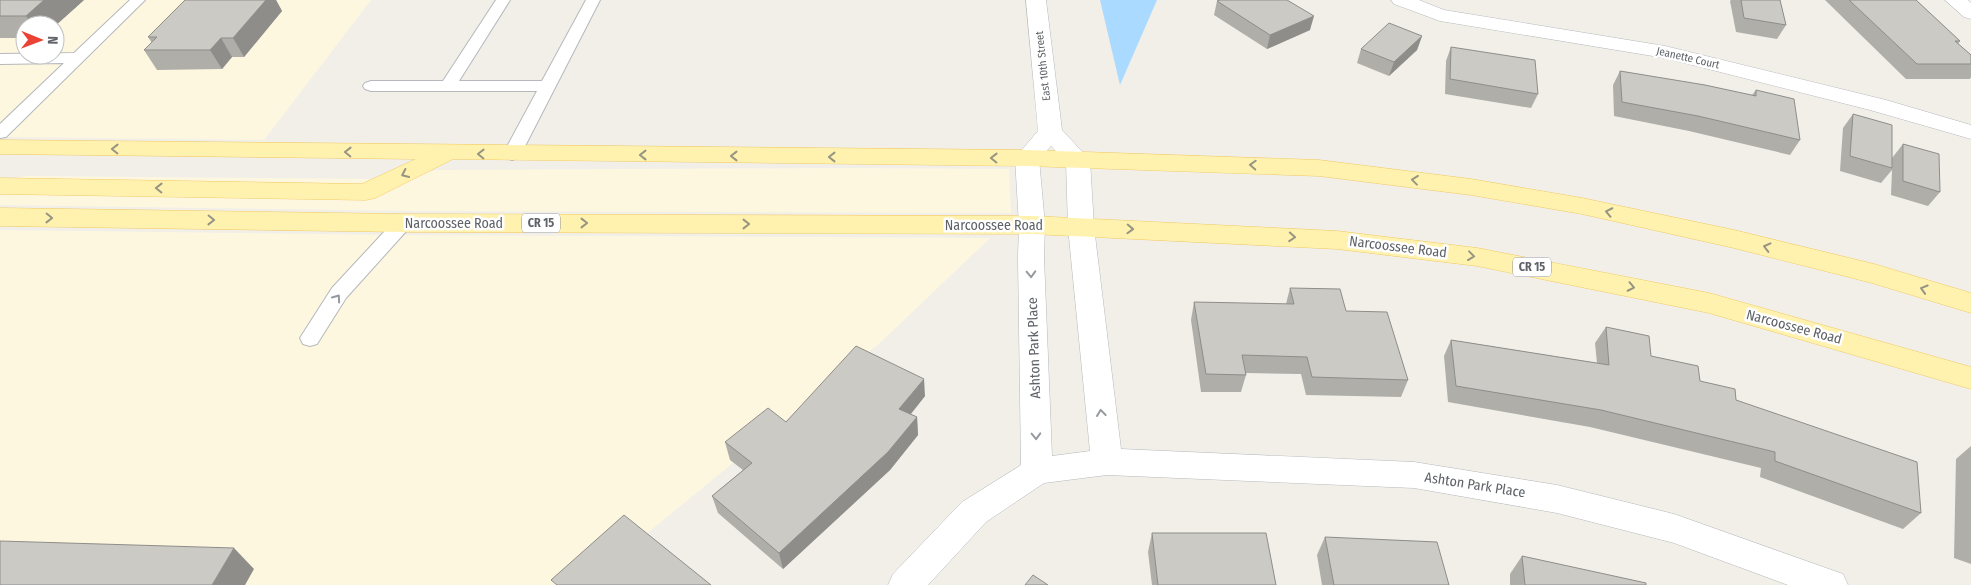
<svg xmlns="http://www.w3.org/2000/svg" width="1971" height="585" viewBox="0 0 1971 585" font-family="'Fira Sans Condensed',sans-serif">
<rect width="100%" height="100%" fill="#f1efe8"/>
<g fill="#fef7e0" fill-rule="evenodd">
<path d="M 0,0 L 371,0 L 264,140 L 0,137 ZM 25,25 L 55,25 L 55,55 L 25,55 Z"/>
<path d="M 837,168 L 1009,169 L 1011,213 L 410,211 L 0,205 L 0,182 L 26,176 L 377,179 L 438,170 Z"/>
<path d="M 0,230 L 396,235 L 990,238 L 882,341 L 584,585 L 0,585 Z"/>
</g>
<path fill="#aadaff" d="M 1100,0 L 1157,0 L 1120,85 Z"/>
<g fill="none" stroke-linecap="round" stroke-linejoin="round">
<g stroke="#b5b8bc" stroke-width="2">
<g id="lane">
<path d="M 130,0 L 145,0 L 6,137 L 0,138 L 0,124 L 64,63 L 0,64 L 0,54 L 74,53 Z"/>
<path d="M 496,0 L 510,0 L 459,81 L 542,81 L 586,0 L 600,0 L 521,154 L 518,158 L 512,160 L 506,158 L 503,154 L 537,91 L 371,91 L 365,89 L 363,86 L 365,83 L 371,81 L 443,81 Z"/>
<path d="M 403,217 L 410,219 L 412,223 L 410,227 L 346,298 L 317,344 L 310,346 L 303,344 L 300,338 L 332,288 L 396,219 Z"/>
</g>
</g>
<g stroke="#b5b8bc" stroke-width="1">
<g id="street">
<path d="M 1391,0 L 1419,0 L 1444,10 L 1665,46 L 1886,100 L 1971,125 L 1971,139 L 1870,110 L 1665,58 L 1440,21 L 1394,4 Z"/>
<path d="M 1945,0 L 1968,0 L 1971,3 L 1971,19 L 1964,17 Z"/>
<path d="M 1032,216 L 1041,219 L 1045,225 L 1044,258 L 1052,456 L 1090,451 L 1068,227 L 1072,221 L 1081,218 L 1090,221 L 1094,227 L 1121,449 L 1414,462 L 1557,485 L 1674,514 L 1843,574 L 1848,585 L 1788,585 L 1674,543 L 1557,513 L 1414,488 L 1107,475 L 1044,483 L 986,522 L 928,585 L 888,585 L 893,574 L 962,502 L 1021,465 L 1018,258 L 1019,225 L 1023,219 Z"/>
</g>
</g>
<g stroke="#b6babf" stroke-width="1">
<path id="secondary" d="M 1026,0 L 1046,0 L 1062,130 L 1090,160 L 1094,227 L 1090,233 L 1081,236 L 1072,233 L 1068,227 L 1066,162 L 1051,146 L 1039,159 L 1045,225 L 1041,231 L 1032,234 L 1023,231 L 1019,225 L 1015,158 L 1038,131 Z"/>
</g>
<g stroke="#f2c960" stroke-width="1">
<g id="primary">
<path d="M 0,140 L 1027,150 L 1319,160 L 1471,179 L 1582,198 L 1734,230 L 1874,264 L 1971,293 L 1971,313 L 1872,283 L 1734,248 L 1582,214 L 1471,195 L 1319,176 L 1027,166 L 453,159 L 375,198 L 366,200 L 0,194 L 0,178 L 362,184 L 416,159 L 0,154 Z"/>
<path d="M 0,208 L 403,214 L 1032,216 L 1337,231 L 1477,248 L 1709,293 L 1971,367 L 1971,389 L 1709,313 L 1477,266 L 1337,249 L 1032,234 L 403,232 L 0,226 Z"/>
</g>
</g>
<use href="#lane" fill="#fff" fill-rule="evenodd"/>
<use href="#street" fill="#fff" fill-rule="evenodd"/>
<use href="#secondary" fill="#fff" fill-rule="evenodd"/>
<use href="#primary" fill="#fff2af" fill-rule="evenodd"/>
</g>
<g fill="#afaea9">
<path d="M 0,0 L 84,0 L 55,26 L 55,25 L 25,25 L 25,38 L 0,38 Z"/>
<path d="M 185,0 L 276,0 L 282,11 L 244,57 L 232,57 L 222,69 L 157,70 L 144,50 L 152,43 L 148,37 Z"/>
<path d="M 1731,0 L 1780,0 L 1786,25 L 1777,39 L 1736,32 L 1730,1 Z"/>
<path d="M 1825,0 L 1916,0 L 1960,41 L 1958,44 L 1971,55 L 1971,77 L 1970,79 L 1906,79 Z"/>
<path d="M 1217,1 L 1310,30 L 1267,49 L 1214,15 Z"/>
<path d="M 1422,36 L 1417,50 L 1389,76 L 1357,63 L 1361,49 Z"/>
<path d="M 1451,47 L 1538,94 L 1531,108 L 1445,94 L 1446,61 Z"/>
<path d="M 1620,71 L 1752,95 L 1756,90 L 1800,140 L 1790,155 L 1689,131 L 1614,116 L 1613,85 Z"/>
<path d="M 1853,114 L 1892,158 L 1903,144 L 1940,192 L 1928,206 L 1891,195 L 1892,170 L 1881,183 L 1840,171 L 1843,128 Z"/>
<path d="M 1290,288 L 1346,311 L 1408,380 L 1401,397 L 1306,395 L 1301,374 L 1246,373 L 1246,375 L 1241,392 L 1201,392 L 1191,320 L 1194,302 L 1286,304 Z"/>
<path d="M 1606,327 L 1651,356 L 1736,400 L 1921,513 L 1903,529 L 1760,477 L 1761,468 L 1590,427 L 1448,402 L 1444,356 L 1451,340 L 1597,363 L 1595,343 Z"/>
<path d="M 925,396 L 911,414 L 917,417 L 918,435 L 890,470 L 783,569 L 718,513 L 712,496 L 743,470 L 730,460 L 725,442 Z"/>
<path d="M 1971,446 L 1971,564 L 1954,558 L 1956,459 Z"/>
<path d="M 1152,533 L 1276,585 L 1152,585 L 1148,552 Z"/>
<path d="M 1325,537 L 1449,585 L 1322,585 L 1317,555 Z"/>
<path d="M 1522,556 L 1646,585 L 1510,585 L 1510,574 Z"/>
</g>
<g fill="#8f8d8a">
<path d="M 44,0 L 84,0 L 55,26 L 55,25 L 32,25 L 26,16 Z"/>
<path d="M 266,0 L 276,0 L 282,11 L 244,57 L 233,38 Z"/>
<path d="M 1314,16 L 1310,30 L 1267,49 L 1270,35 Z"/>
<path d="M 1422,36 L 1417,50 L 1389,76 L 1394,62 Z"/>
<path d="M 221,38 L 232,57 L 222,69 L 210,50 Z"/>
<path d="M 924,379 L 925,396 L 901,426 L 899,409 Z"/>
<path d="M 917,417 L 918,435 L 890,470 L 783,569 L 779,553 Z"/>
<path d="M 234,548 L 254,569 L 245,585 L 212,585 Z"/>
</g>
<g fill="#cccac5" stroke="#8f8d8a">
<path d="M 0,0 L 44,0 L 26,16 L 0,16 Z"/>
<path d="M 185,0 L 266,0 L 233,38 L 221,38 L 210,50 L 144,50 L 157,37 L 148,37 Z"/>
<path d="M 1220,0 L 1287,0 L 1314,16 L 1270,35 L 1217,1 Z"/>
<path d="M 1741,0 L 1780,0 L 1786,25 L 1744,18 Z"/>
<path d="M 1849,0 L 1916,0 L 1960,41 L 1955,41 L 1971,55 L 1971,64 L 1917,64 Z"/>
<path d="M 1389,23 L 1422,36 L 1394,62 L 1361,49 Z"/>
<path d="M 1451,47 L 1535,60 L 1538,94 L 1450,79 Z"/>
<path d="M 1620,71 L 1705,85 L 1756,96 L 1756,90 L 1794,99 L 1800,140 L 1698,116 L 1622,102 Z"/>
<path d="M 1853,114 L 1892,125 L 1892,168 L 1850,156 Z"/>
<path d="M 1903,144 L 1939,154 L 1940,192 L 1903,181 Z"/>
<path d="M 1290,288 L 1340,289 L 1346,311 L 1387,312 L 1408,380 L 1312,377 L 1307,357 L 1242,355 L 1246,375 L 1206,374 L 1194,302 L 1294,304 Z"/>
<path d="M 1606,327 L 1649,336 L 1651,356 L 1698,366 L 1700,381 L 1735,389 L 1736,400 L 1917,462 L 1921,513 L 1775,461 L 1775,452 L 1601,410 L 1456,386 L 1451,340 L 1609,365 Z"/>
<path d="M 856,346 L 924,379 L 899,409 L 917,417 L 888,452 L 779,553 L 712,496 L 752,463 L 725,442 L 768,408 L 786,422 Z"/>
<path d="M 624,515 L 711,585 L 557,585 L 551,580 Z"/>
<path d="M 1152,533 L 1266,533 L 1276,585 L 1158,585 Z"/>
<path d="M 1325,537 L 1437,542 L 1449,585 L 1334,585 Z"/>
<path d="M 0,541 L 234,548 L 212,585 L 0,585 Z"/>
<path d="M 1522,556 L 1646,583 L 1646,585 L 1525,585 Z"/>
<path d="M 1033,575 L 1048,585 L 1025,585 Z"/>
</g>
<defs><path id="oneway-chevron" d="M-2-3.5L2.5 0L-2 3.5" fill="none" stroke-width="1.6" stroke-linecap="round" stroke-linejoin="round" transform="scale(1.25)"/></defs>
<g stroke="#979581">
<use href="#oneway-chevron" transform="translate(115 149) rotate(-179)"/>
<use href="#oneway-chevron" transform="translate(348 152) rotate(-179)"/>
<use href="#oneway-chevron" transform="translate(481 154) rotate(-179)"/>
<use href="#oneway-chevron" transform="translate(643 155) rotate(-180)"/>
<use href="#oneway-chevron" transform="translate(734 156) rotate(-180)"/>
<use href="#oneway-chevron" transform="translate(832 157) rotate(-180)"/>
<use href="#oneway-chevron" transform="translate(994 158) rotate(-179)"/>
<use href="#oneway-chevron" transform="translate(1253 165) rotate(-177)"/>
<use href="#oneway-chevron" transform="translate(405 174) rotate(155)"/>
<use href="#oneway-chevron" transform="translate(1415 180) rotate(-173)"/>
<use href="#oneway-chevron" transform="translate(159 188) rotate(-179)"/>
<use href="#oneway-chevron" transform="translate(1609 212) rotate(-168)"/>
<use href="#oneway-chevron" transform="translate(49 218) rotate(1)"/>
<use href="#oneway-chevron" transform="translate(211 220) rotate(1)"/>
<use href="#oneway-chevron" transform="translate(584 223)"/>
<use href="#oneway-chevron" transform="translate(746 224)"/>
<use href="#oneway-chevron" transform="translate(1130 229) rotate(2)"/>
<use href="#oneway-chevron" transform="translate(1292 237) rotate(4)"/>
<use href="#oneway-chevron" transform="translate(1767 247) rotate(-166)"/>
<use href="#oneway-chevron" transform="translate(1471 256) rotate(7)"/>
<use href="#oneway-chevron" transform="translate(1631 287) rotate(12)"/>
<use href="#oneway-chevron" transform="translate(1924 289) rotate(-163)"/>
</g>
<g stroke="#979a9d">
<use href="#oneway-chevron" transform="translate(1031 274) rotate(88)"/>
<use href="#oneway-chevron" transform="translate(337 298) rotate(-55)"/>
<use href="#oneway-chevron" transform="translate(1101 413) rotate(-97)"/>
<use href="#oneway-chevron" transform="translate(1036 436) rotate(88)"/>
</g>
<g text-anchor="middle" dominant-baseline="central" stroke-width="5" stroke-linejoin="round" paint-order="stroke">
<g font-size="11" fill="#5f6368" stroke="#fff">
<text transform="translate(1688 58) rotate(13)">Jeanette Court</text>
<text transform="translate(1043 66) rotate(-96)">East 10th Street</text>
</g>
<g fill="#fff" stroke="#8f9295" stroke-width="1">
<rect x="522" y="213.5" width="38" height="19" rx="4"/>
<rect x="1513" y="257.5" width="38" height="19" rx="4"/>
</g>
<g font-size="12" font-weight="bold" fill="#5f6368">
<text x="541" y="223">CR 15</text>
<text x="1532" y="267">CR 15</text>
</g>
<g font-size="14" fill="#5f6368" stroke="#fff">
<text x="454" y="223">Narcoossee Road</text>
<text x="994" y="225">Narcoossee Road</text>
<text transform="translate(1398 247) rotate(7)">Narcoossee Road</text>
<text transform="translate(1794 327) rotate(15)">Narcoossee Road</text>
<text transform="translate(1034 348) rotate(-92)">Ashton Park Place</text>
<text transform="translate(1475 485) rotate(9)">Ashton Park Place</text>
</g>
</g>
<g transform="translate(40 40) rotate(91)"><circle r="24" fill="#ffffff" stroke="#bfc1c3"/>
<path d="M0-4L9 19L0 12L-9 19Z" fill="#ea4335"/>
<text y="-8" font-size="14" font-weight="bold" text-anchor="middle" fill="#5f6368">N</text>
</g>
</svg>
